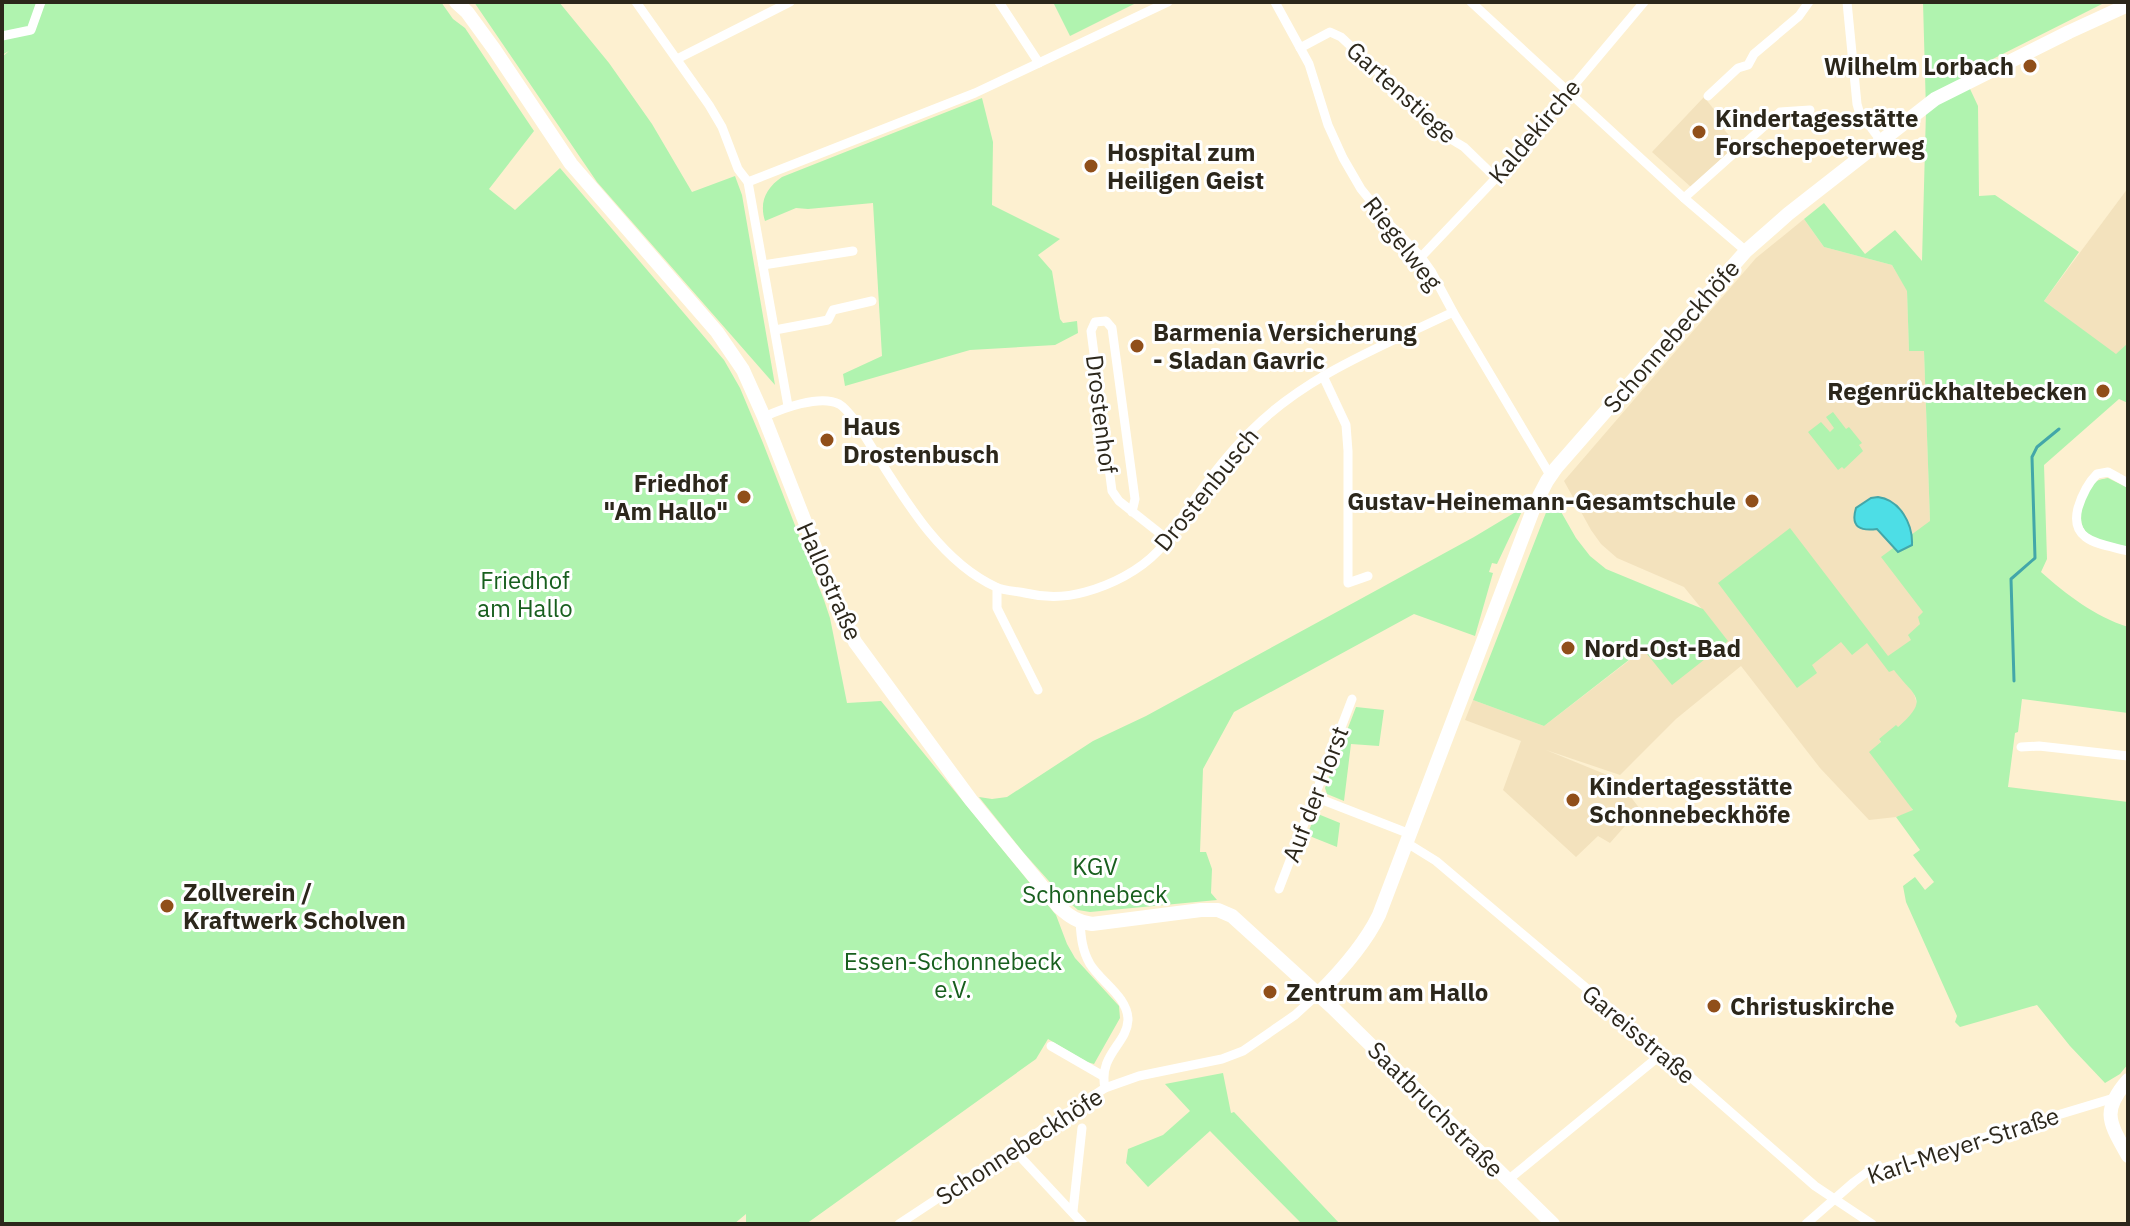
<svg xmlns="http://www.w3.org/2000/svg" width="2130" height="1226" viewBox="0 0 2130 1226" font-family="'IBM Plex Sans',sans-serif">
<rect width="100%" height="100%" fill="#fdf0d0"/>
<g fill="#f3e2bd">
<path d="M 1704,97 L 1720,117 L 1717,122 L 1737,144 L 1691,187 L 1652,152 Z"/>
<path d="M 2128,188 L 2128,343 L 2116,355 L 2044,301 Z"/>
<path d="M 1804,219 L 1824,247 L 1892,265 L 1907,290 L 1909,350 L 1924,350 L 1930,521 L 1923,613 L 1920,624 L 1911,640 L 1902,678 L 1914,694 L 1917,704 L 1915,712 L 1898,727 L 1879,739 L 1913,811 L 1896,817 L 1869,820 L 1820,768 L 1741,666 L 1676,719 L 1620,775 L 1546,750 L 1617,779 L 1640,809 L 1610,843 L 1598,836 L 1576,857 L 1503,790 L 1521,741 L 1465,720 L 1473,700 L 1544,726 L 1644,649 L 1727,640 L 1684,587 L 1617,558 L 1601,544 L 1591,530 L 1564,481 L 1756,258 Z"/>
</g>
<g fill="#b0f3af">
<path d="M 2,2 L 441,2 L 453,19 L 465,28 L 534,131 L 489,189 L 515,210 L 560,168 L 724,360 L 740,388 L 763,443 L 824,600 L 830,618 L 847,703 L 881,701 L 1056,915 L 1067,944 L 1075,958 L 1119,1006 L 1120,1018 L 1094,1064 L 1087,1062 L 1048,1039 L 1036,1059 L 806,1224 L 746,1224 L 746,1214 L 734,1224 L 2,1224 L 2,57 L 9,51 L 2,55 Z"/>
<path d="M 474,2 L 559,2 L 609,63 L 652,124 L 692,192 L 735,176 L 742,195 L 775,385 L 597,182 Z"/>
<path d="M 1053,2 L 1138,2 L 1070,36 Z"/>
<path d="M 1923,2 L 2106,2 L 1963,74 L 1978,106 L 1979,196 L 1995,195 L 2079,252 L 2044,301 L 2116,354 L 2128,343 L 2128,403 L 2119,399 L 2044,465 L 2047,559 L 2041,572 C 2067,595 2094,616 2128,627 L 2128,713 L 2022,699 L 2018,732 L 2015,733 L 2008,787 L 2128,802 L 2128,1064 L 2120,1074 L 2105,1083 L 2070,1046 L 2037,1005 L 1960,1027 L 1955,1022 L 1957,1016 L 1906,902 L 1903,886 L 1915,877 L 1925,890 L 1934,882 L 1913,855 L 1920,850 L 1896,817 L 1913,810 L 1869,752 L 1881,742 L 1879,739 L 1896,725 L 1898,727 C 1931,698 1914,697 1894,670 L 1889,672 L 1867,643 L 1852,655 L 1841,642 L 1812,665 L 1817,673 L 1797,688 L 1718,583 L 1790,528 L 1888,656 L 1911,640 L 1908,635 L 1920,624 L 1918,617 L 1923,612 L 1881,557 L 1930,521 L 1924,351 L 1909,351 L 1907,291 L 1892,265 L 1824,247 L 1804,219 L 1824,203 L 1865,254 L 1895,230 L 1922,261 L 1926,111 Z"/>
<path d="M 982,98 L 993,142 L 992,205 L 1060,239 L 1038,255 L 1052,271 L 1060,319 L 1063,323 L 1077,321 L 1078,333 L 1055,345 L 970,350 L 845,386 L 843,374 L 882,356 L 873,203 L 808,209 L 796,208 L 765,221 C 759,202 766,188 782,177 Z"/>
<path d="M 1833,412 L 1846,429 L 1849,427 L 1862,443 L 1859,445 L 1863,451 L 1844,469 L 1842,467 L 1838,470 L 1808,432 L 1821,422 L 1830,432 L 1834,428 L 1826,417 Z"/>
<path d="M 2108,478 L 2128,488 L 2128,547 C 2116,544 2093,541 2085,531 C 2075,518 2084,491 2095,482 C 2100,479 2103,479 2108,478 Z"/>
<path d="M 1524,507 L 1497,564 L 1492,563 L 1489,572 L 1493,573 L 1475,636 L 1414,614 L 1234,712 L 1203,769 L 1200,852 L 1206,852 L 1212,869 L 1211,893 L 1217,900 L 1090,912 L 1078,910 L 1064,898 L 1023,852 L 979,797 L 992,799 L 1007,797 L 1093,741 L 1146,716 L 1333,614 L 1474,537 Z"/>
<path d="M 1550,507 L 1560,510 L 1576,538 L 1590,556 L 1606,569 L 1703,609 L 1728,641 L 1672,685 L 1643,649 L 1544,726 L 1473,700 L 1547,510 Z"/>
<path d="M 1356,707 L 1384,710 L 1379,746 L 1351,744 L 1344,801 L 1327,794 L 1325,788 Z"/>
<path d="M 1318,814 L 1340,823 L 1337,847 L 1307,835 L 1315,816 Z"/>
<path d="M 1223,1073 L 1231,1113 L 1234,1112 L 1340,1224 L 1302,1224 L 1210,1131 L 1148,1187 L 1126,1163 L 1128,1149 L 1163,1135 L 1190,1111 L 1165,1084 Z"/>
</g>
<path fill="#4ddee6" stroke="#43a7a9" stroke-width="2" d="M 1878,497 C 1900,500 1913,524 1912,545 L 1898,552 L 1877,529 C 1861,531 1850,528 1856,508 L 1871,498 Z"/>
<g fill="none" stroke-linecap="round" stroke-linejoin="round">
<path stroke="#43a7a9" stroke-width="3" d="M 2014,681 L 2011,579 L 2035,558 L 2032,457 L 2037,447 L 2059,429"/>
<g stroke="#fff" stroke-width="9">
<path d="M 636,2 L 709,105 L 722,127 L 738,169 L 748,182 L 788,406"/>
<path d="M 999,2 L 1039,63"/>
<path d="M 1275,2 L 1309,64 L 1328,125 L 1343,158 L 1361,189 L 1391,226 L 1421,257 L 1431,271 L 1453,312 L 1550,475"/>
<path d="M 1471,2 L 1684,198 L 1746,251"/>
<path d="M 1847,2 L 1857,104 L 1859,111 L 1881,141"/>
<path d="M 2,36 L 31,30 L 41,2"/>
<path d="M 1300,48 L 1330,32 L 1341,37 L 1449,138 L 1464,147 L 1496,178"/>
<path d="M 677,59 L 790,2"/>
<path d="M 1708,96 L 1738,68 L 1748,65 L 1754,54 L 1799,16 L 1809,2"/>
<path d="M 748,182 L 975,93 L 1168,2"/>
<path d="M 1684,198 L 1780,112 L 1810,110"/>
<path d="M 1421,257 L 1496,178 L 1644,2"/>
<path d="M 763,265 L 853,251"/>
<path d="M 775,330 L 828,320 L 833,310 L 872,301"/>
<path d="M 1323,376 L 1346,425 L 1348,451 L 1348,583 L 1368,576"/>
<path d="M 764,417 C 781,409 820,394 839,404 C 844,407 849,413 853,418 C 891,474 930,557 996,587 C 1005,591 1016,591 1025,593 C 1046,598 1064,598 1085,592 C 1111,585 1139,571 1158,551 C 1170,538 1179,521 1190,506 C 1208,480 1228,454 1251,431 C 1306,375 1383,346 1453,312"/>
<path d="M 2128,483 L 2108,472 L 2097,474 C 2087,484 2082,495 2078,508 C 2069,543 2103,544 2128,551"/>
<path d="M 1132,512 L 1135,499 L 1112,328 L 1106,321 L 1095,322 L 1091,331 L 1112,491 L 1119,501 L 1167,539"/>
<path d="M 997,588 L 997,608 L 1038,690"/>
<path d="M 2021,747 L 2039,746 L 2128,756"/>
<path d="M 1315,797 L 1410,834"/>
<path d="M 1407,843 L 1436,861 L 1663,1053 L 1815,1186 L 1872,1224"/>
<path d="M 1279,889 L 1352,699"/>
<path d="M 1080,922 C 1081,937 1082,950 1090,964 C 1101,982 1128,997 1128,1020 C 1127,1044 1098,1055 1105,1088"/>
<path d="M 1051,1046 L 1103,1076"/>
<path d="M 1013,1149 L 1083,1224"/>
<path d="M 1508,1180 L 1663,1053"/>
<path d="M 1073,1211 L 1082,1128"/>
<path d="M 899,1224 L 1105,1088 L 1139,1076 L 1222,1059 L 1243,1051 L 1295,1015 L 1318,994"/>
<path d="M 1806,1224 L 1854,1182 L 1866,1173 L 2114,1098"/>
</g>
<g stroke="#fff" stroke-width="14">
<path d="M 456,2 L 467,12 L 494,49 L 571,164 L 717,332 L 743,370 L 764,417 L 834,596 L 855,642 L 971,800 L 1059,907 C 1070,917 1078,922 1092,924 L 1201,910 L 1218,910 L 1232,916 L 1332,1007 L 1553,1224"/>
<path d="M 1318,994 C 1341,971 1365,944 1379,915 L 1536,502 L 1547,481 L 1556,468 L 1746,251 L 1788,214 L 1935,99 L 2069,32 L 2128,5"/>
<path d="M 2128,1080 C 2100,1112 2110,1123 2128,1156"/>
</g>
</g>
<g fill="#904f1a" stroke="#fff" stroke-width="3">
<circle cx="2030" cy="66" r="8"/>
<circle cx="1699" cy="132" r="8"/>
<circle cx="1091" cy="166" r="8"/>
<circle cx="1137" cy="346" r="8"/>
<circle cx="2103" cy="391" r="8"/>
<circle cx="827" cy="440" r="8"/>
<circle cx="744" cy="497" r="8"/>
<circle cx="1752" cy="501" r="8"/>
<circle cx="1568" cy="648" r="8"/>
<circle cx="1573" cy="800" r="8"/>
<circle cx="167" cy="906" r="8"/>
<circle cx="1270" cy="992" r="8"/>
<circle cx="1714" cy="1006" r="8"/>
</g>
<g text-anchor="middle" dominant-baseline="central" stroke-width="6" stroke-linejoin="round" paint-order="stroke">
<g font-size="24" font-weight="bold" fill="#2c271b" stroke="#fff" text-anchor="start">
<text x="2014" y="66" text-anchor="end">Wilhelm Lorbach</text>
<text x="1715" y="118">Kindertagesstätte<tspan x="1715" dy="28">Forschepoeterweg</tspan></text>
<text x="1107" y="152">Hospital zum<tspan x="1107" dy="28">Heiligen Geist</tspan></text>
<text x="1153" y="332">Barmenia Versicherung<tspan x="1153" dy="28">- Sladan Gavric</tspan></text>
<text x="2087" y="391" text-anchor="end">Regenrückhaltebecken</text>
<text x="843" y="426">Haus<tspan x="843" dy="28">Drostenbusch</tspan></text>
<text x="728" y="483" text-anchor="end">Friedhof<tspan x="728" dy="28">"Am Hallo"</tspan></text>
<text x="1736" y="501" text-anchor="end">Gustav-Heinemann-Gesamtschule</text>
<text x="1584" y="648">Nord-Ost-Bad</text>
<text x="1589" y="786">Kindertagesstätte<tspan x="1589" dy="28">Schonnebeckhöfe</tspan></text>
<text x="183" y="892">Zollverein /<tspan x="183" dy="28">Kraftwerk Scholven</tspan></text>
<text x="1286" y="992">Zentrum am Hallo</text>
<text x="1730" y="1006">Christuskirche</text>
</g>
<g font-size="24" fill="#2c271b" stroke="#fff">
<text transform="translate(1402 92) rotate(42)">Gartenstiege</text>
<text transform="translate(1534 131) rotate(-50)">Kaldekirche</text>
<text transform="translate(1403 243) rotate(52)">Riegelweg</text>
<text transform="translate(1671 336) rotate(-49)">Schonnebeckhöfe</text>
<text transform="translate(1102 414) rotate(83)">Drostenhof</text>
<text transform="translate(1206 489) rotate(-51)">Drostenbusch</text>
<text transform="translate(830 581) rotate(66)">Hallostraße</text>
<text transform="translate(1315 794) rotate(-69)">Auf der Horst</text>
<text transform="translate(1639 1034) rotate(40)">Gareisstraße</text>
<text transform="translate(1436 1109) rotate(45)">Saatbruchstraße</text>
<text transform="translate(1963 1145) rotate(-18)">Karl-Meyer-Straße</text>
<text transform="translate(1019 1146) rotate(-33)">Schonnebeckhöfe</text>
</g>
<g font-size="24" fill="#185f1e" stroke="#fff">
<text x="525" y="580">Friedhof<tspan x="525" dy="28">am Hallo</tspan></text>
<text x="1095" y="866">KGV<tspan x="1095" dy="28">Schonnebeck</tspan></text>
<text x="953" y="961">Essen-Schonnebeck<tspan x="953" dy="28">e.V.</tspan></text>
</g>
</g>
<rect width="2130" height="1226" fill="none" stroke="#2c271b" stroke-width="8"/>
</svg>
